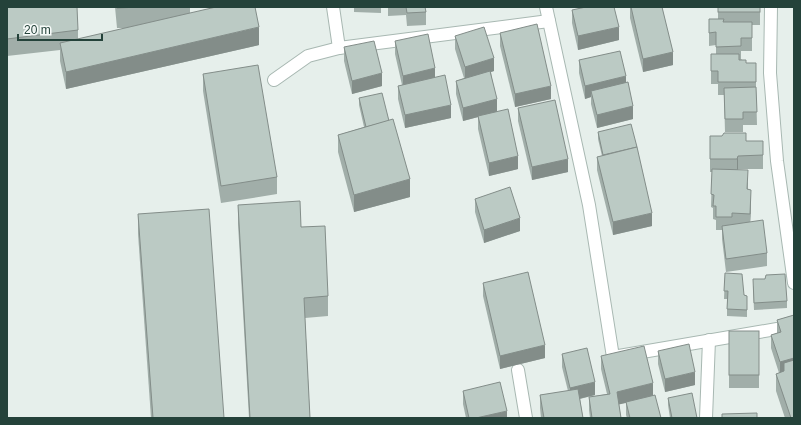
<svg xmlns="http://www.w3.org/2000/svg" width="801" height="425" viewBox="0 0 801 425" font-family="Helvetica,sans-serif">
<rect width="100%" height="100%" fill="#e6efeb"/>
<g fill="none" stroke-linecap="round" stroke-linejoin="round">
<g stroke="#a8b8b2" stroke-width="14">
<g id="lane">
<path d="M 333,7 L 339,48"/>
<path d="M 274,80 L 308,56 L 339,48 L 549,21"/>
<path d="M 518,370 L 526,418"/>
</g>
</g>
<g stroke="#a8b8b2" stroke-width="14">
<g id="street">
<path d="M 546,7 L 589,205 L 613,357 L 794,326"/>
<path d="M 771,7 L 770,73 L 777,161 L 794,283"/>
<path d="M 706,418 L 709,340"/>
</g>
</g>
<use href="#lane" stroke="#fff" stroke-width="12"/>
<use href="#street" stroke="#fff" stroke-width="12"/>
</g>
<g fill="#a1aea9">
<path d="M 7,7 L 78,30 L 78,39 L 127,28 L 117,28 L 115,7 L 190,7 L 190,13 L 259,45 L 66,89 L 60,61 L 60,50 L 7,56 Z"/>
<path d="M 354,7 L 381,7 L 381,13 L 354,12 Z"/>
<path d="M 388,7 L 425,7 L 426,12 L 426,25 L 407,26 L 406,15 L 388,16 Z"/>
<path d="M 630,7 L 662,7 L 673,65 L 643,72 L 630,18 Z"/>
<path d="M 718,7 L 760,7 L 760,25 L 752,25 L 752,51 L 741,51 L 741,59 L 746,63 L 756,63 L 756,87 L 757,125 L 743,125 L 743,132 L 725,132 L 724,95 L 718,95 L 718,84 L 711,84 L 711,54 L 716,54 L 716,45 L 709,46 L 709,19 L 718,19 Z"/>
<path d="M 572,10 L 619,40 L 578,50 L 572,23 Z"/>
<path d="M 500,33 L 551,99 L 515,107 L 500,46 Z"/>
<path d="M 455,36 L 494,71 L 491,72 L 497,111 L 518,169 L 489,176 L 478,129 L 478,117 L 463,121 L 456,94 L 456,81 L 464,78 L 455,49 Z"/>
<path d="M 395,41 L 435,77 L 451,118 L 405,128 L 398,99 L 398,86 L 402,85 L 395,54 Z"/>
<path d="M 344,47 L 382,86 L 352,94 L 344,61 Z"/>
<path d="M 579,60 L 626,83 L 633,119 L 597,128 L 591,104 L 591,97 L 585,99 L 579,73 Z"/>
<path d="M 203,74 L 277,177 L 277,194 L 221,203 L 203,91 Z"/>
<path d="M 359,98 L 389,121 L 410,197 L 354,212 L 338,152 L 338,135 L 364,127 L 359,105 Z"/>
<path d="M 518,108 L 568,172 L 532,180 L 518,121 Z"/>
<path d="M 598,132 L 652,226 L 613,235 L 597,170 L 597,157 L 602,156 L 598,139 Z"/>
<path d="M 710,136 L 746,141 L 763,141 L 763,169 L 738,169 L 738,170 L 748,183 L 748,189 L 751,204 L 750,222 L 767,253 L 767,266 L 726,272 L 722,239 L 722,230 L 716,230 L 716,220 L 713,219 L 713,208 L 711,207 L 712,172 L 710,172 Z"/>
<path d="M 475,199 L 520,231 L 484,243 L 475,212 Z"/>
<path d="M 238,205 L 301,227 L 328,296 L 328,316 L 305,318 L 310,418 L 249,418 L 238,224 Z"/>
<path d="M 138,214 L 224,418 L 151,418 L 138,234 Z"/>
<path d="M 725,273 L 744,295 L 747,296 L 747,317 L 727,316 L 727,299 L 724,299 Z"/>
<path d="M 483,283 L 545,358 L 500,369 L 483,296 Z"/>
<path d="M 753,286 L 787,301 L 787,308 L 754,310 Z"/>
<path d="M 794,315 L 794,418 L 785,418 L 776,391 L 776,374 L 779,373 L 771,348 L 771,335 L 777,333 L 777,320 Z"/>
<rect x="729" y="331" width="30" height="57"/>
<path d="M 658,351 L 695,385 L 665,392 L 658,364 Z"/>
<path d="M 562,354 L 595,395 L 580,399 L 583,418 L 541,418 L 540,408 L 540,395 L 568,391 L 562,367 Z"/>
<path d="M 601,356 L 653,395 L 661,418 L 627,418 L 626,415 L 626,403 L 619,404 L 621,418 L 590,418 L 589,410 L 589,397 L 607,394 L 601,369 Z"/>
<path d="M 463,391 L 507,418 L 466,418 L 463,404 Z"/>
<path d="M 668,398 L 697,418 L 670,418 L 668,405 Z"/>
</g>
<g fill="#838d89">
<path d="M 259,27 L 259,45 L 66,89 L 66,72 Z"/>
<path d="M 619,27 L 619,40 L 578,50 L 578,36 Z"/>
<path d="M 673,52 L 673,65 L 643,72 L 643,59 Z"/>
<path d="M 494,58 L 494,71 L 465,80 L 465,67 Z"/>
<path d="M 435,68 L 435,81 L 403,89 L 403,76 Z"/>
<path d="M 382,73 L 382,86 L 352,94 L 352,81 Z"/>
<path d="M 626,76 L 626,89 L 591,91 L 591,97 L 585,99 L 585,86 Z"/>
<path d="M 551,86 L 551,99 L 515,107 L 515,94 Z"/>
<path d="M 497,99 L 497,112 L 463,121 L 463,108 Z"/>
<path d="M 451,105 L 451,118 L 405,128 L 405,115 Z"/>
<path d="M 633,106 L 633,119 L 597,128 L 597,115 Z"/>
<path d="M 518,156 L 518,169 L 489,176 L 489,163 Z"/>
<path d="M 738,156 L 738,169 L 737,172 L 737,159 Z"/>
<path d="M 568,159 L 568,172 L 532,180 L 532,167 Z"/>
<path d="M 410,179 L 410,197 L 354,212 L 354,195 Z"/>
<path d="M 751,190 L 751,204 L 750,227 L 750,214 Z"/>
<path d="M 652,213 L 652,226 L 613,235 L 613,222 Z"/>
<path d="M 520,218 L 520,231 L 484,243 L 484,230 Z"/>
<path d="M 545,345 L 545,358 L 500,369 L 500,356 Z"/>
<path d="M 794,358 L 794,371 L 780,375 L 780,362 Z"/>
<path d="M 695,372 L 695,385 L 665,392 L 665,379 Z"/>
<path d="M 595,382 L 595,395 L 570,401 L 570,388 Z"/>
<path d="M 653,383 L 653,396 L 617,405 L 617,392 Z"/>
<path d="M 507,411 L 507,418 L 476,418 Z"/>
</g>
<g fill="#bbcac4" stroke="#838d89">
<path d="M 7,7 L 77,7 L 78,30 L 7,39 Z"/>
<path d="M 117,7 L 140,7 L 117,8 Z"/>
<path d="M 216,7 L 255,7 L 259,27 L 66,72 L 60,43 Z"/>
<path d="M 406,7 L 425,7 L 426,12 L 407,13 Z"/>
<path d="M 586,7 L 614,7 L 619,27 L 578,36 L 572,10 Z"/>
<path d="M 631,7 L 662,7 L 673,52 L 643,59 Z"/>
<rect x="718" y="7" width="42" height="5"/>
<path d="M 709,19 L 724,19 L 723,22 L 752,22 L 752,38 L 741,38 L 741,46 L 716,47 L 716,32 L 709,33 Z"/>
<path d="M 537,24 L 551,86 L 515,94 L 500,33 Z"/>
<path d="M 484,27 L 494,58 L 465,67 L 455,36 Z"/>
<path d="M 428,34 L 435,68 L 403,76 L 395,41 Z"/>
<path d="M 374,41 L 382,73 L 352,81 L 344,47 Z"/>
<path d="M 620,51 L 626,76 L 585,86 L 579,60 Z"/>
<path d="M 711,54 L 739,54 L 739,60 L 746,60 L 746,63 L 756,63 L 756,82 L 718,82 L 718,71 L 711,71 Z"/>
<path d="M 258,65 L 277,177 L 221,186 L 203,74 Z"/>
<path d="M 490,71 L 497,99 L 463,108 L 456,81 Z"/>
<path d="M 445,75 L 451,105 L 405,115 L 398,86 Z"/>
<path d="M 628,82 L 633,106 L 597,115 L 591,91 Z"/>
<path d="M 756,87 L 757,112 L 743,112 L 743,119 L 725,119 L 724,88 Z"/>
<path d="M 382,93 L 389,121 L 366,127 L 359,98 Z"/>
<path d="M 555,100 L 568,159 L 532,167 L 518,108 Z"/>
<path d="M 508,109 L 518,156 L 489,163 L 478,116 Z"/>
<path d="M 393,119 L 410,179 L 354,195 L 338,135 Z"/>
<path d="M 631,124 L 637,147 L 603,155 L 598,132 Z"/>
<path d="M 724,133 L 746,133 L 746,141 L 763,141 L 763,155 L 738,156 L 737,159 L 710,159 L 710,136 L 722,136 Z"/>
<path d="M 637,147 L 652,213 L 613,222 L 597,157 Z"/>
<path d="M 712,169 L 748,170 L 747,189 L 751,190 L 750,214 L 732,213 L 732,217 L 716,217 L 716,206 L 713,206 L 714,195 L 711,194 Z"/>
<path d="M 510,187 L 520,218 L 484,230 L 475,199 Z"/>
<path d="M 300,201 L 301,227 L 325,226 L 328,296 L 304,298 L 310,418 L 250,418 L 238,205 Z"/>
<path d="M 209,209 L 224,418 L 153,418 L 138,214 Z"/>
<path d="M 763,220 L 767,253 L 726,259 L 722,226 Z"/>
<path d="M 528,272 L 545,345 L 500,356 L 483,283 Z"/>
<path d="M 725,273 L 742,274 L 744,295 L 747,296 L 747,310 L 727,309 L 728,291 L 724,291 Z"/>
<path d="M 785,274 L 787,301 L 754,303 L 753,279 L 765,279 L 766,275 Z"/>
<path d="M 794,315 L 794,358 L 780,362 L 771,335 L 781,332 L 777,320 Z"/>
<rect x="729" y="331" width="30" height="44"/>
<path d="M 689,344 L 695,372 L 665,379 L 658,351 Z"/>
<path d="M 644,346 L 653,383 L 617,392 L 621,418 L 592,418 L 589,397 L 610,394 L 601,356 Z"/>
<path d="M 587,348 L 595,382 L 570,388 L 562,354 Z"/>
<path d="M 794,360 L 794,418 L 791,418 L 776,374 L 784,371 L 784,363 Z"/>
<path d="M 500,382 L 507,411 L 476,418 L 469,418 L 463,391 Z"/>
<path d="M 578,389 L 583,418 L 544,418 L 540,395 Z"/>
<path d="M 692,393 L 697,418 L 672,418 L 668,398 Z"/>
<path d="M 655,395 L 661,418 L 630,418 L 626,402 Z"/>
<path d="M 757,413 L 757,418 L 722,418 L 722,414 Z"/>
</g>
<rect width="801" height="425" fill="none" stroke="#24423a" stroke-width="16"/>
<path d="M18 34v6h84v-6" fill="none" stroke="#24423a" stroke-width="2"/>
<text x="24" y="34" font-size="12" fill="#24423a" stroke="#f7fbf9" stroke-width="3" paint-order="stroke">20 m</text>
</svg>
